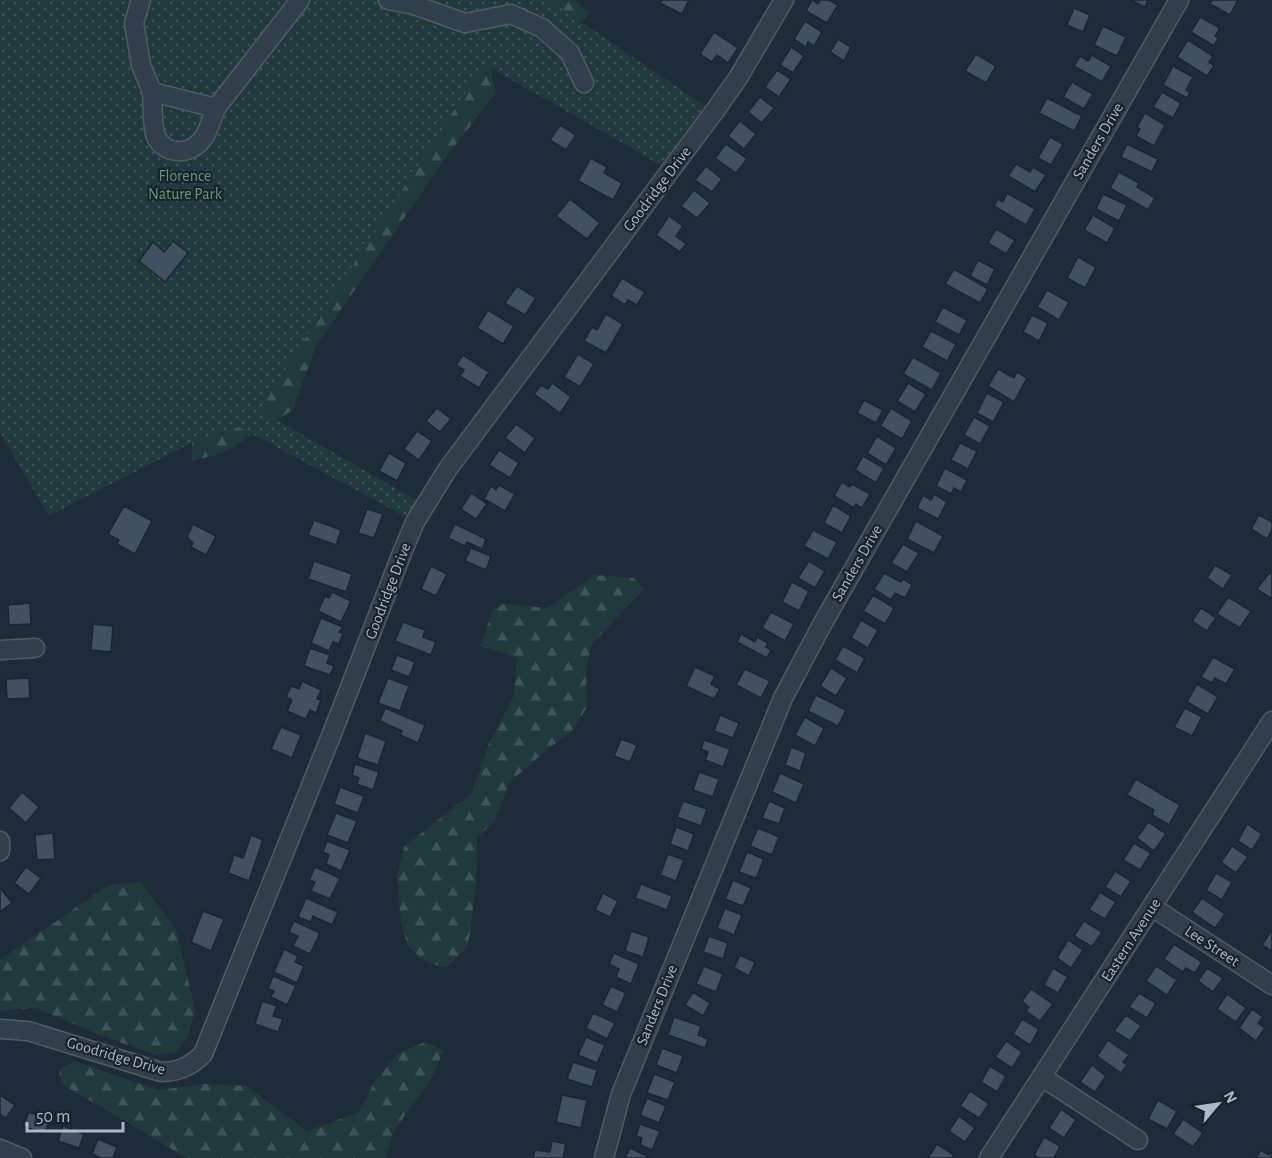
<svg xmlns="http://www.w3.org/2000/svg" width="1272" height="1158" viewBox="0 0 1272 1158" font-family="'Alegreya Sans',sans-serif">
<defs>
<pattern id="forest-firs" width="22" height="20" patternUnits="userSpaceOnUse" patternTransform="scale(1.5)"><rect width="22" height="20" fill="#203a3b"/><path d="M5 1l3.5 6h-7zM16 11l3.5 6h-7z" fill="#3e5456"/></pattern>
<pattern id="park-dots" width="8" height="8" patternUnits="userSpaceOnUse" patternTransform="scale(1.5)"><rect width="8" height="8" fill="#203a3b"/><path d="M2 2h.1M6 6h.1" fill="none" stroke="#3e5456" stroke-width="1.8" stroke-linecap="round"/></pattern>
</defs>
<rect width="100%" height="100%" fill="#1e2c3a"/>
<g fill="url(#forest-firs)">
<path d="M 526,0 L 573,0 L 590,13 L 575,28 Z"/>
<path d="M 487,51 L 496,93 L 449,153 L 316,346 L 293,410 L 223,453 L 192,461 L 192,386 Z"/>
<path d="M 594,575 L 634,578 L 644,589 L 592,644 L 586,668 L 587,707 L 572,731 L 549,748 L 509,783 L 495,821 L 477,837 L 476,886 L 468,946 L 446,968 L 424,961 L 408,946 L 401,922 L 397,877 L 404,847 L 472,793 L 489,743 L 514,696 L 517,658 L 480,646 L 493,610 L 503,604 L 548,608 Z"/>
<path d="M 141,882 L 176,929 L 195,1010 L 188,1037 L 176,1052 L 157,1055 L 102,1036 L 36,1008 L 0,1011 L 0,960 L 109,885 Z"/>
<path d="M 425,1042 L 443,1051 L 433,1076 L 393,1132 L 386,1158 L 187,1158 L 62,1084 L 59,1070 L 75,1061 L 158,1090 L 204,1084 L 247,1086 L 307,1131 L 359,1112 L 375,1081 L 398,1054 Z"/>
</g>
<path fill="url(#park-dots)" d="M 0,0 L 549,0 L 714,112 L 671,171 L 484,64 L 259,410 L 425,505 L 415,522 L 239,427 L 197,440 L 49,516 L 0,433 Z"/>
<g fill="#415162" stroke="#1a2531" stroke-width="1.5">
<path d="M 662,0 L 689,0 L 682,14 L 660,3 Z"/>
<path d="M 812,0 L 818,4 L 820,0 L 829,0 L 838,5 L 827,23 L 806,11 Z"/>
<path d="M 1130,0 L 1148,0 L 1145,7 Z"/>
<path d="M 1212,0 L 1238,0 L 1230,15 L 1210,4 Z"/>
<path d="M 1074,8 L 1090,15 L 1083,32 L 1067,25 Z"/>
<path d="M 1200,17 L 1220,28 L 1215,36 L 1218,38 L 1214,46 L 1191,32 Z"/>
<path d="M 805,21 L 822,32 L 814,46 L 808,42 L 806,47 L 794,39 Z"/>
<path d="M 1103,26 L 1126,37 L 1117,56 L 1094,45 Z"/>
<path d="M 714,32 L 738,48 L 728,63 L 717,55 L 712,62 L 700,54 Z"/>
<path d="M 838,39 L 851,47 L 844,61 L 830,52 Z"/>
<path d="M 1188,40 L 1213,56 L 1209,62 L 1214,66 L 1207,76 L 1177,57 Z"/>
<path d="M 791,47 L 804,56 L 793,73 L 780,65 Z"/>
<path d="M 976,54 L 996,66 L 986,83 L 965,71 Z"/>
<path d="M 1092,55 L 1111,66 L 1102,82 L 1074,66 L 1080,56 L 1088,61 Z"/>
<path d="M 1173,66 L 1193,77 L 1186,90 L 1190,92 L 1187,98 L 1163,85 Z"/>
<path d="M 777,70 L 791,79 L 779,97 L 765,87 Z"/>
<path d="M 1072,82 L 1093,94 L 1084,109 L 1063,97 Z"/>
<path d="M 1162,92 L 1181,103 L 1173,118 L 1153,107 Z"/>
<path d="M 760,97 L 774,108 L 762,123 L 748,112 Z"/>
<path d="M 1047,98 L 1082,116 L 1074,131 L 1039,113 Z"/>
<path d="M 1145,113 L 1165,125 L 1154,146 L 1136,136 L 1140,129 L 1137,127 Z"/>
<path d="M 740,121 L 756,134 L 744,149 L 728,136 Z"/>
<path d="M 560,125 L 576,135 L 566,150 L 550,140 Z"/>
<path d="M 1050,137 L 1063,144 L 1051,165 L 1038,158 Z"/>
<path d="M 726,144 L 747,159 L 736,173 L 715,158 Z"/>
<path d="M 1127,144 L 1158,159 L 1152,172 L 1121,157 Z"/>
<path d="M 591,158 L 607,167 L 604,173 L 622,183 L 613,200 L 578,181 Z"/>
<path d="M 1016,164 L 1030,172 L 1033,167 L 1046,175 L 1035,192 L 1008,176 Z"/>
<path d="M 706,166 L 722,179 L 712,192 L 695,180 Z"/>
<path d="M 1119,172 L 1139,183 L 1137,187 L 1155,198 L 1148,210 L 1110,188 Z"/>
<path d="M 694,190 L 710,203 L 697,218 L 681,206 Z"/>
<path d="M 1007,193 L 1035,209 L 1026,225 L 994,206 L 998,199 L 1003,202 Z"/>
<path d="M 1103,194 L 1127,205 L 1119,221 L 1096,209 Z"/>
<path d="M 570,199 L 600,223 L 587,239 L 556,216 Z"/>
<path d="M 1093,215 L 1115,228 L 1107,243 L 1084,230 Z"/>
<path d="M 669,216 L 683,226 L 676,236 L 686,244 L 680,252 L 656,235 Z"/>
<path d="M 996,229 L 1015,240 L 1006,254 L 988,243 Z"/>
<path d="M 173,241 L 188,253 L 165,282 L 139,261 L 153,242 L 164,252 Z"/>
<path d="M 1078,257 L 1096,267 L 1085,288 L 1067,278 Z"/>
<path d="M 978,260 L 995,269 L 987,285 L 970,276 Z"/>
<path d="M 954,269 L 988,289 L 980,303 L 945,284 Z"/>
<path d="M 622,278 L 645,292 L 637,305 L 628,300 L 625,305 L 611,296 Z"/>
<path d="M 517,286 L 536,298 L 525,315 L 505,303 Z"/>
<path d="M 1047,290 L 1069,302 L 1059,320 L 1037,307 Z"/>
<path d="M 943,307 L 967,320 L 959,335 L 935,322 Z"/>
<path d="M 488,310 L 514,326 L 503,344 L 477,328 Z"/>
<path d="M 606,314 L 623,324 L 606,353 L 584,341 L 592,327 L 597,330 Z"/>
<path d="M 1032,315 L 1048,323 L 1039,341 L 1023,332 Z"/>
<path d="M 931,331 L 956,344 L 947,361 L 922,347 Z"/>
<path d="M 578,354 L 594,364 L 580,387 L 564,377 Z"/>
<path d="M 463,355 L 489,372 L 479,388 L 460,376 L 464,370 L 456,365 Z"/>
<path d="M 913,357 L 941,373 L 932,390 L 903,374 Z"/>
<path d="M 998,369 L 1014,378 L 1017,372 L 1027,378 L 1014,402 L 988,386 Z"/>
<path d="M 552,383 L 571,397 L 560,413 L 534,394 L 541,385 L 548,389 Z"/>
<path d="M 908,383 L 926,394 L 915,412 L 897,401 Z"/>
<path d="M 987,393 L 1004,402 L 993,422 L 977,413 Z"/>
<path d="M 864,400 L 883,410 L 876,423 L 857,413 Z"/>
<path d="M 437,408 L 451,419 L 440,432 L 426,421 Z"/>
<path d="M 891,408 L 912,421 L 902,439 L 880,426 Z"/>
<path d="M 974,417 L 990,426 L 980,444 L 964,435 Z"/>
<path d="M 516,424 L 535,438 L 525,453 L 505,438 Z"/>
<path d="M 417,431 L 432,441 L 419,460 L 404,449 Z"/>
<path d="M 877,436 L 896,448 L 886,465 L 867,453 Z"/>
<path d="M 960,443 L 977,451 L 968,469 L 951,460 Z"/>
<path d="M 499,450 L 519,463 L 510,478 L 489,465 Z"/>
<path d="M 389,453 L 406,463 L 397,481 L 379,471 Z"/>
<path d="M 863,456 L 884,468 L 876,483 L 855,470 Z"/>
<path d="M 945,468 L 967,480 L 961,492 L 954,488 L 951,494 L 936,486 Z"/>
<path d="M 842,482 L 850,487 L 852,484 L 870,494 L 862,508 L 856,504 L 854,508 L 834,496 Z"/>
<path d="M 499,485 L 515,494 L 505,511 L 484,499 L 491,486 L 496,490 Z"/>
<path d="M 471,493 L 487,504 L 476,519 L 461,509 Z"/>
<path d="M 934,494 L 947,502 L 938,519 L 917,508 L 923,495 L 931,500 Z"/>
<path d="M 833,505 L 851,516 L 842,533 L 824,523 Z"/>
<path d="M 124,506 L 152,521 L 135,554 L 117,544 L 119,540 L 108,534 Z"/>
<path d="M 367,509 L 383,514 L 374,538 L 358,533 Z"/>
<path d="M 1259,515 L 1272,522 L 1272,530 L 1267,539 L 1251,529 Z"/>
<path d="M 314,520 L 341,530 L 336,545 L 308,535 Z"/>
<path d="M 916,521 L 943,536 L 934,553 L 907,539 Z"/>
<path d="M 193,524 L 216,536 L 206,555 L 191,547 L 193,543 L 187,537 Z"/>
<path d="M 455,524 L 486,539 L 482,549 L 467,542 L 465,546 L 448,538 Z"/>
<path d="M 813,530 L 837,542 L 828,559 L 804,546 Z"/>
<path d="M 903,544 L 919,553 L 907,572 L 891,563 Z"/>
<path d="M 471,548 L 491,556 L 486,570 L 465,561 Z"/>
<path d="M 314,561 L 352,574 L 346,592 L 308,579 Z"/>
<path d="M 809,561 L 825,571 L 815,588 L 798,578 Z"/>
<path d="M 1215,565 L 1232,575 L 1223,589 L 1207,578 Z"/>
<path d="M 431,566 L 447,574 L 436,596 L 421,589 Z"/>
<path d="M 884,573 L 901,582 L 903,579 L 912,585 L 905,598 L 895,593 L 891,600 L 874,589 Z"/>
<path d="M 1269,573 L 1272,575 L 1272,599 L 1257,589 Z"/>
<path d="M 792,582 L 809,591 L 799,611 L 782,602 Z"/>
<path d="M 332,592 L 351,601 L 341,622 L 318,611 L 325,596 L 329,598 Z"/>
<path d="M 873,595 L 894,608 L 885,624 L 863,611 Z"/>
<path d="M 1228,597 L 1251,611 L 1240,628 L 1217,614 Z"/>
<path d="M 30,603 L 31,624 L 9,625 L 8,605 Z"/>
<path d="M 1201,608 L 1216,618 L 1207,631 L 1192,621 Z"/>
<path d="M 771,612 L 794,624 L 785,641 L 762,628 Z"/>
<path d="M 321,618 L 343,627 L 339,632 L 343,633 L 339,644 L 333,642 L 329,651 L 311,643 Z"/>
<path d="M 861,620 L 878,630 L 868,648 L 851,638 Z"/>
<path d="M 403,622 L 425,630 L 423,637 L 436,642 L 431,655 L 395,641 Z"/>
<path d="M 93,624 L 113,626 L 111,652 L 91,650 Z"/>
<path d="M 741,634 L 755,642 L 757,637 L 768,643 L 766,647 L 771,650 L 767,658 L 737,642 Z"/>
<path d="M 843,646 L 865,658 L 857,673 L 835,660 Z"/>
<path d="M 310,648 L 330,655 L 327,663 L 334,666 L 330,675 L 304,666 Z"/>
<path d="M 397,655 L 415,662 L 409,677 L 391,670 Z"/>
<path d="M 1213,657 L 1235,669 L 1226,684 L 1215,678 L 1212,683 L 1201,677 Z"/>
<path d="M 695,667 L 715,676 L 711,684 L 720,689 L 714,699 L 686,686 Z"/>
<path d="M 831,668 L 847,678 L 836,696 L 820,686 Z"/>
<path d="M 745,669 L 770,681 L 761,698 L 736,685 Z"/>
<path d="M 29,678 L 30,698 L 7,699 L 6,679 Z"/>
<path d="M 388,678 L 409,686 L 400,711 L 378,703 Z"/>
<path d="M 302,681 L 321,690 L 317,699 L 321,700 L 316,713 L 310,710 L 306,719 L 287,711 L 292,700 L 286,697 L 291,686 L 299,689 Z"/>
<path d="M 1197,684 L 1218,697 L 1208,714 L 1187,702 Z"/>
<path d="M 816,695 L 846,710 L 838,726 L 808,711 Z"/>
<path d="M 385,708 L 425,725 L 418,743 L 400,735 L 402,731 L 380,721 Z"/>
<path d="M 1185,708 L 1202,717 L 1192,736 L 1174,727 Z"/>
<path d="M 720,715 L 739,723 L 733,738 L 714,731 Z"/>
<path d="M 805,717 L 824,728 L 815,746 L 795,735 Z"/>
<path d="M 281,727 L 301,735 L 292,758 L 271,749 Z"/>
<path d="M 365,733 L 386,741 L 378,765 L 357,758 Z"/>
<path d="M 621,739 L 637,745 L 630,762 L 614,756 Z"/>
<path d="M 704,740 L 730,749 L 723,767 L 705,760 L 708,752 L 701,749 Z"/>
<path d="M 791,747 L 806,753 L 800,771 L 785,765 Z"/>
<path d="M 355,764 L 379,772 L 373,790 L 357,784 L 359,778 L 352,775 Z"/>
<path d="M 699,772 L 719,779 L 713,797 L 693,790 Z"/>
<path d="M 780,773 L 804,784 L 796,803 L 772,792 Z"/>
<path d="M 1136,779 L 1180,805 L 1169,825 L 1152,815 L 1154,810 L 1127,795 Z"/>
<path d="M 340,787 L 364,796 L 358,813 L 334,804 Z"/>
<path d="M 22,792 L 39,807 L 26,823 L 9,808 Z"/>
<path d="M 683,801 L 707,809 L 701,826 L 677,817 Z"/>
<path d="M 769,801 L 785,808 L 779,824 L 762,818 Z"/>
<path d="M 336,813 L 357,821 L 348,843 L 327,835 Z"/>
<path d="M 1148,822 L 1166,834 L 1154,851 L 1137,838 Z"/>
<path d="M 1247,824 L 1262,834 L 1252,850 L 1238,841 Z"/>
<path d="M 676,827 L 694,834 L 688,851 L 670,844 Z"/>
<path d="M 758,828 L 779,837 L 772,855 L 750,846 Z"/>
<path d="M 53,833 L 55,859 L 37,860 L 35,835 Z"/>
<path d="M 251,835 L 263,840 L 249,881 L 228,873 L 234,855 L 243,858 Z"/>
<path d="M 327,841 L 350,850 L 341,871 L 326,864 L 329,855 L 323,852 Z"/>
<path d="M 1134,843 L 1151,853 L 1140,870 L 1123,860 Z"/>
<path d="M 1232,846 L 1248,857 L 1236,873 L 1221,862 Z"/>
<path d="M 747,852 L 764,859 L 756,878 L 739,872 Z"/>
<path d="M 668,854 L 684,860 L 676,881 L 660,875 Z"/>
<path d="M 26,867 L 41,878 L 29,894 L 14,883 Z"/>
<path d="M 315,867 L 340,878 L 330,899 L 311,891 L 315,882 L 309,880 Z"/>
<path d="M 1115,871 L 1131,881 L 1121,897 L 1105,887 Z"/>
<path d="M 1216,873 L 1232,882 L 1222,900 L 1206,890 Z"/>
<path d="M 733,880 L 751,888 L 743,906 L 725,899 Z"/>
<path d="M 641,884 L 672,896 L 667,910 L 635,898 Z"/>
<path d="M 1,889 L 12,903 L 0,912 L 0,890 Z"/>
<path d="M 1100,892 L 1116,902 L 1105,919 L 1089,910 Z"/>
<path d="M 603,893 L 618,901 L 610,917 L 595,910 Z"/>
<path d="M 306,898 L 338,912 L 332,925 L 313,916 L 311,922 L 298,917 Z"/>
<path d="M 1202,898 L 1225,914 L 1215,928 L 1192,912 Z"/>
<path d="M 725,908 L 742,915 L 734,935 L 717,928 Z"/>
<path d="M 203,911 L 224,919 L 211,951 L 191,942 Z"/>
<path d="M 294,921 L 320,933 L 310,954 L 293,946 L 298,936 L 289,932 Z"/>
<path d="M 1084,921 L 1102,932 L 1092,947 L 1074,936 Z"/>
<path d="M 631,931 L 649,937 L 643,957 L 625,951 Z"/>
<path d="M 1271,931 L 1272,931 L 1272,951 L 1262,945 Z"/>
<path d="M 709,936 L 728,943 L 723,959 L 703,952 Z"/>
<path d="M 1068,940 L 1083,950 L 1071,968 L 1057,958 Z"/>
<path d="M 1174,944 L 1202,962 L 1195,973 L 1186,968 L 1183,972 L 1164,959 Z"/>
<path d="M 284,949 L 298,956 L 295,962 L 304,966 L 297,983 L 274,972 Z"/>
<path d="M 614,953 L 639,964 L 631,984 L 616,977 L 619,969 L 609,964 Z"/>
<path d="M 740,955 L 755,962 L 749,976 L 734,968 Z"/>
<path d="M 704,966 L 723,974 L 716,992 L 696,984 Z"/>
<path d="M 1156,966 L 1177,980 L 1167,995 L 1146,981 Z"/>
<path d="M 1053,968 L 1068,977 L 1058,993 L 1044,985 Z"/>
<path d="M 1207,968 L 1223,978 L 1213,992 L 1198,981 Z"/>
<path d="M 273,976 L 296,986 L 287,1005 L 271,997 L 274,991 L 268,989 Z"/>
<path d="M 611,986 L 626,993 L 617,1012 L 602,1005 Z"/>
<path d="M 1031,989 L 1053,1004 L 1040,1021 L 1026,1011 L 1029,1007 L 1022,1001 Z"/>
<path d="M 693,992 L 710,1003 L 703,1016 L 685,1005 Z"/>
<path d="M 1139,993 L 1156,1003 L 1147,1018 L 1129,1007 Z"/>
<path d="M 1227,994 L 1246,1008 L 1236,1022 L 1217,1009 Z"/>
<path d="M 262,1001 L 277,1006 L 273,1016 L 283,1019 L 278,1032 L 255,1024 Z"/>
<path d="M 1252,1009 L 1263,1017 L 1258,1023 L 1265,1028 L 1256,1041 L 1239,1028 Z"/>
<path d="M 593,1013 L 615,1023 L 607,1039 L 586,1028 Z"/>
<path d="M 1126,1015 L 1141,1026 L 1130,1041 L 1114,1031 Z"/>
<path d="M 674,1017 L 701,1026 L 698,1035 L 708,1039 L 705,1048 L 668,1035 Z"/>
<path d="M 1022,1019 L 1039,1029 L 1030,1045 L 1013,1034 Z"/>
<path d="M 586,1037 L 605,1045 L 597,1063 L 578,1055 Z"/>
<path d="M 1108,1040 L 1129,1055 L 1123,1062 L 1127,1065 L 1121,1073 L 1097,1056 Z"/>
<path d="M 1006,1041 L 1022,1052 L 1012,1068 L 995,1057 Z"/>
<path d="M 662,1048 L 683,1056 L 677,1073 L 656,1065 Z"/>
<path d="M 573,1062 L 597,1070 L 592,1087 L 567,1079 Z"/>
<path d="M 1092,1065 L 1106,1076 L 1095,1092 L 1080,1082 Z"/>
<path d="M 990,1066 L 1006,1076 L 997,1092 L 981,1082 Z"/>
<path d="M 654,1074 L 675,1082 L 668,1100 L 647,1093 Z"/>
<path d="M 970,1091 L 989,1104 L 979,1118 L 960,1106 Z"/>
<path d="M 0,1095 L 15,1105 L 6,1118 L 0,1114 Z"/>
<path d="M 562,1095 L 587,1100 L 581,1128 L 556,1122 Z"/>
<path d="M 647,1098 L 666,1106 L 659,1123 L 640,1115 Z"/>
<path d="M 1158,1100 L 1177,1111 L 1167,1129 L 1148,1119 Z"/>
<path d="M 1061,1109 L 1076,1120 L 1064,1138 L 1049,1128 Z"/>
<path d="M 29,1112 L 50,1120 L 44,1134 L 23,1126 Z"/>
<path d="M 959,1116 L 975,1128 L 965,1142 L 949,1131 Z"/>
<path d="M 1183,1119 L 1203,1133 L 1193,1147 L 1173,1134 Z"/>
<path d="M 640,1124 L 660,1131 L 652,1150 L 640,1145 L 642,1138 L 636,1136 Z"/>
<path d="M 63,1126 L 84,1134 L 79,1148 L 58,1141 Z"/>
<path d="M 1044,1137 L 1060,1146 L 1054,1158 L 1039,1158 L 1034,1155 Z"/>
<path d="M 98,1139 L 117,1147 L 113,1158 L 101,1158 L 92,1154 Z"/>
<path d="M 552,1141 L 566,1144 L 563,1158 L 533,1158 L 535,1150 L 550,1152 Z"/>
<path d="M 937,1144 L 954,1155 L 952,1158 L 928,1158 Z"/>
<path d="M 630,1148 L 651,1158 L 625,1158 Z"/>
<path d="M 1261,1150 L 1269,1155 L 1272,1151 L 1272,1158 L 1256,1158 Z"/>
</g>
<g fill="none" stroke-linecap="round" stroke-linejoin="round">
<g stroke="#505b68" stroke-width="21">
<g id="minor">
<path d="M 141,0 L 134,23 L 141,65 L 152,92 L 216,108 L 300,0"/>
<path d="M 388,0 L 414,5 L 465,23 L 511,14 L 542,28 L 570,53 L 584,83"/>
<path d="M 152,92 C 153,105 152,121 155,134 C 161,153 186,157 200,142 C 208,134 212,118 216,108"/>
<path d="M 0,650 L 35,648"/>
<path d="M 0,841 L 0,851"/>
<path d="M 1152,907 L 1272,985"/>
<path d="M 0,1029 L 28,1031 L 161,1072 C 179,1072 191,1066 203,1054 L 333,731 L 402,553 L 415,522 L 447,470 L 714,112 L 738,78 L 784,0"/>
<path d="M 1042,1077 L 1138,1140"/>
<path d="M 0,1149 L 22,1158"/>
<path d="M 604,1158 L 621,1094 L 783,698 L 824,621 L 1179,0"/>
<path d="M 989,1158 L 1272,721"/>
</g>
</g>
<use href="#minor" stroke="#323e4b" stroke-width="18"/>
</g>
<g text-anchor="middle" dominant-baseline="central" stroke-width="4.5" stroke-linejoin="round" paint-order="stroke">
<g font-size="16" fill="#acb8c7" stroke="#18232f">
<text transform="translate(1098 141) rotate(-60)">Sanders Drive</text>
<text transform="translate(657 189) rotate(-53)">Goodridge Drive</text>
<text transform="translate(857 563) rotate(-60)">Sanders Drive</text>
<text transform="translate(388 591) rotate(-69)">Goodridge Drive</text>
<text transform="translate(1131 940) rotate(-57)">Eastern Avenue</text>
<text transform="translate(1212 946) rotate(33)">Lee Street</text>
<text transform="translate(657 1005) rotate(-68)">Sanders Drive</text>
<text transform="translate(116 1056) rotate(16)">Goodridge Drive</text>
</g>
<g font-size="16" fill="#619a6b" stroke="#18232f">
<text x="185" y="176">Florence<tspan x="185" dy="18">Nature Park</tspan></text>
</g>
</g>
<g transform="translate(1218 1104) rotate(61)" stroke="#18232f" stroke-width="4.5" paint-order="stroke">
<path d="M0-4.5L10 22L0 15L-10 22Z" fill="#acb8c7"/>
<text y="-9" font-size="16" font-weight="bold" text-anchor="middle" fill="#acb8c7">N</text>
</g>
<path d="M27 1122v9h96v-9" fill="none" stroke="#acb8c7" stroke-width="3"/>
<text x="36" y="1122" font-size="18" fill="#acb8c7" stroke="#18232f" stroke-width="4.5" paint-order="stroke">50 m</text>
</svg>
